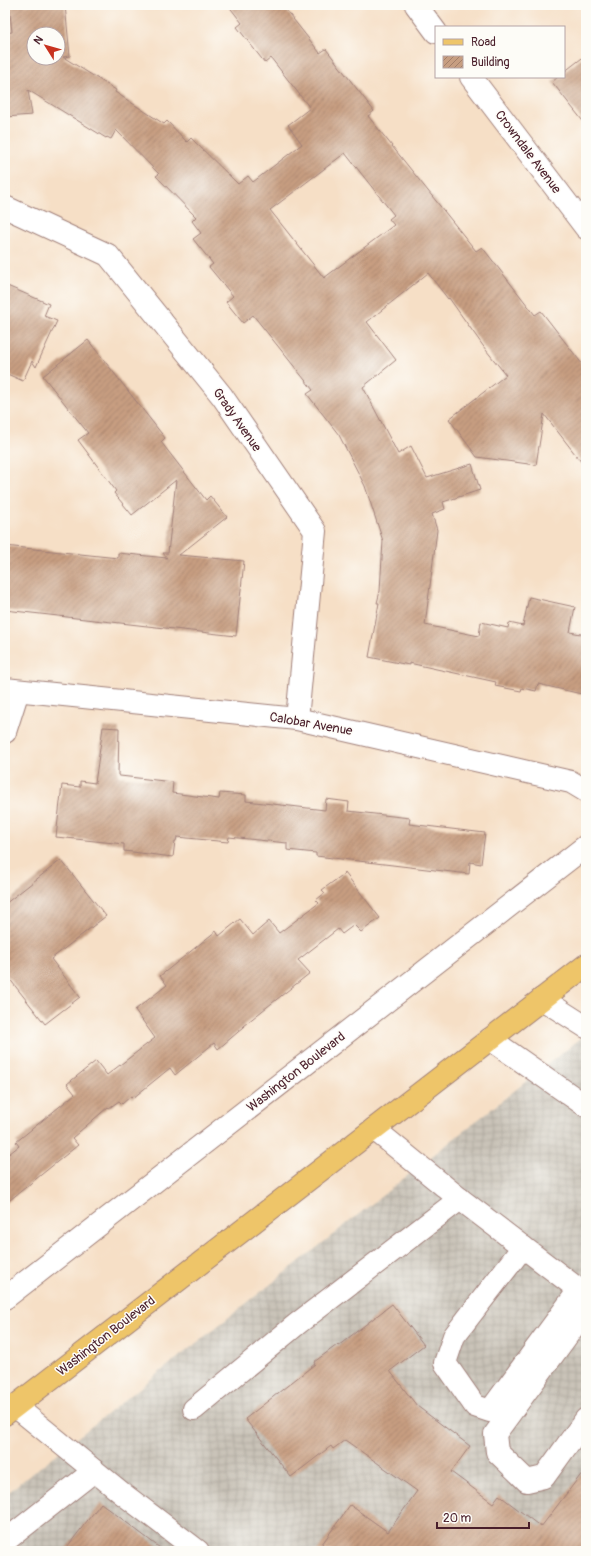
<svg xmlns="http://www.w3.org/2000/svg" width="591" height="1556" viewBox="0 0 591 1556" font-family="Pangolin,sans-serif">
<defs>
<pattern id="industrial-grid" width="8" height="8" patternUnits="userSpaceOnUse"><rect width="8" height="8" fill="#c9c3b8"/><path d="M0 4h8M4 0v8" fill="none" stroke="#aea79e"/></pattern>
<pattern id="building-hatch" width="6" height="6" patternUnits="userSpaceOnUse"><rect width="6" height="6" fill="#c79e81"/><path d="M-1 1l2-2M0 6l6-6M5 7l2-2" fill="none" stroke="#a4806a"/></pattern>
</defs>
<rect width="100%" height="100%" fill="#fdfcf7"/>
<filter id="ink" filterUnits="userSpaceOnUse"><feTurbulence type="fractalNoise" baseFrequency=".025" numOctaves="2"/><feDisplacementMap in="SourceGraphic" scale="8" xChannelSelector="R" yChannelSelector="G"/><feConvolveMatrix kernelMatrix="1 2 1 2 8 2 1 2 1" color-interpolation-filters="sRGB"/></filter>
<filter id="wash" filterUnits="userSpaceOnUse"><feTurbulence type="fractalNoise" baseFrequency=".012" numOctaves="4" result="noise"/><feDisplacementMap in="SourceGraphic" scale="16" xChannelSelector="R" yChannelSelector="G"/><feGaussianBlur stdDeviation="0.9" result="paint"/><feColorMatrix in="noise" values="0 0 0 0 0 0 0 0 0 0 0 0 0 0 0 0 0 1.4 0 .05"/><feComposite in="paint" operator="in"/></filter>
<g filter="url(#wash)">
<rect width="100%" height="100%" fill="#f6dfc6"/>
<path fill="url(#industrial-grid)" d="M 586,1034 L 586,1551 L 5,1551 L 5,1495 Z"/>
<g id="blocks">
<g fill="url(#building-hatch)" fill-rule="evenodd">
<path d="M 9,5 L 65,5 L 70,56 L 63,57 L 116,90 L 115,92 L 164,124 L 167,121 L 187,142 L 191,138 L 238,184 L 248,176 L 253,182 L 302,144 L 288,125 L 310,108 L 271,58 L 265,63 L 237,27 L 242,23 L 228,5 L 282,5 L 320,53 L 326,49 L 374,111 L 368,116 L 476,251 L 482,247 L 535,315 L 541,311 L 586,369 L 586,468 L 544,414 L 536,465 L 477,457 L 449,419 L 506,375 L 486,350 L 449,298 L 448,299 L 428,273 L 367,322 L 396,360 L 363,387 L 398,454 L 411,446 L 427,478 L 472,464 L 480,490 L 443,502 L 445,509 L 432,514 L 437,530 L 425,625 L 479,636 L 481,622 L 508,628 L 509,623 L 523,626 L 529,597 L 575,607 L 570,632 L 586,635 L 586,695 L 538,684 L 536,691 L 522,688 L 521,691 L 495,686 L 496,682 L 409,663 L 409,665 L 369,657 L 379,603 L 377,603 L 380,591 L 383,541 L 365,486 L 339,435 L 307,394 L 313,390 L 253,315 L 243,323 L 226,302 L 233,296 L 209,267 L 213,264 L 193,239 L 201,233 L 192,221 L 196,217 L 156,176 L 159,174 L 116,130 L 111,139 L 107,137 L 106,138 L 28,90 L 32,115 L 5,117 L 5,33 L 12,32 ZM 34,34 L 58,34 L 58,58 L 34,58 ZM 345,153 L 394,215 L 389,219 L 394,225 L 324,278 L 270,210 Z"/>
<path d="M 586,55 L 586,125 L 552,82 L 558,77 L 564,77 L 564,72 Z"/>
<path d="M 5,285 L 49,304 L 44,316 L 57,321 L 36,367 L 32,361 L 23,381 L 5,373 Z"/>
<path d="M 88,340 L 165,438 L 161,442 L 206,500 L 210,496 L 227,517 L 179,555 L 244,561 L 236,636 L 5,610 L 5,546 L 118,558 L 118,553 L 167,558 L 163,553 L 168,553 L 176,480 L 132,515 L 114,493 L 116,491 L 78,440 L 88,433 L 43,376 Z"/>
<path d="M 103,727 L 119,728 L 118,775 L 120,776 L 173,782 L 172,793 L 219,799 L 220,793 L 246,795 L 246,801 L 325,810 L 326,799 L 349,802 L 348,811 L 410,818 L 409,824 L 485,833 L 481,864 L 470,862 L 469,874 L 316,856 L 316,853 L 287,850 L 287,843 L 229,837 L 228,842 L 177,837 L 176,841 L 175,841 L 173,857 L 124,851 L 124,844 L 56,837 L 62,785 L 80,787 L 80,781 L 95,783 Z"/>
<path d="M 61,860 L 106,916 L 51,959 L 80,997 L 45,1024 L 5,973 L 5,904 Z"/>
<path d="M 345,873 L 380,918 L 361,932 L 354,925 L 342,934 L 338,929 L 298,960 L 310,973 L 243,1026 L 244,1027 L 218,1049 L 214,1043 L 175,1075 L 170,1068 L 133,1098 L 131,1096 L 122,1104 L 119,1101 L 109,1108 L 108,1107 L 72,1138 L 78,1145 L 5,1204 L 5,1157 L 19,1146 L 16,1142 L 75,1094 L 67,1084 L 96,1061 L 107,1075 L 155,1038 L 135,1010 L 167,985 L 160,976 L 216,931 L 219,936 L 240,919 L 253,935 L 269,921 L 279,933 L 319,903 L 316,900 L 325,893 L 322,890 Z"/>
<path d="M 392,1304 L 424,1345 L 390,1371 L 417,1406 L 470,1446 L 451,1472 L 493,1503 L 499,1495 L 541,1527 L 586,1468 L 586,1551 L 317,1551 L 350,1505 L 388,1532 L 417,1491 L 345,1440 L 333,1449 L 331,1446 L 291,1477 L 245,1419 L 315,1364 L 314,1362 L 337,1345 L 338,1346 Z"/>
<path d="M 101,1503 L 164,1551 L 64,1551 Z"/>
</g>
</g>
</g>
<g filter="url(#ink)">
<use href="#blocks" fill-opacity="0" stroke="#a07f78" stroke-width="1"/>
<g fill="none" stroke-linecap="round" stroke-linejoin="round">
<g stroke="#a07f78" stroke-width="24">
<g id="minor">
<path d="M 416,5 L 436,32"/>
<path d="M 471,77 L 586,228"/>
<path d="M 5,207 L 108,255 L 222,396 L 315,531 L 297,719"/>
<path d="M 5,689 L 297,719 L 571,782 L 586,791"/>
<path d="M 5,732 L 18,691"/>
<path d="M 542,999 L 586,1027"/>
<path d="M 490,1039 L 586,1106"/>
<path d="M 374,1129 L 460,1199 L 586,1295"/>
<path d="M 523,1247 L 454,1336 L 445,1363 L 475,1406 L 490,1411 L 579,1290"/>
<path d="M 5,1298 L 586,846"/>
<path d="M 586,1310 L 495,1434 L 497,1452 L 527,1481 L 544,1477 L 586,1419"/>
<path d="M 15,1406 L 123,1494 L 198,1551"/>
<path d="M 194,1409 L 297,1324 L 460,1199"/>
<path d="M 5,1541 L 94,1471"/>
</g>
</g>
<g stroke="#a07f78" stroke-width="24">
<path id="major" d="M 5,1414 L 586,965"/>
</g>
<use href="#minor" stroke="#fff" stroke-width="22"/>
<use href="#major" stroke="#eec569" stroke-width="22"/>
</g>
</g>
<g text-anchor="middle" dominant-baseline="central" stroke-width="3" stroke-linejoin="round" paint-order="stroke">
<g font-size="13" fill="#4a1f2b" stroke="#fdfcf7">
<text transform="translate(528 152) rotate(53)">Crowndale Avenue</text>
<text transform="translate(237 420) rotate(55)">Grady Avenue</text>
<text transform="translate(311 724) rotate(10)">Calobar Avenue</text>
<text transform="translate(296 1072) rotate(-38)">Washington Boulevard</text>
<text transform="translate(106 1336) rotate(-38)">Washington Boulevard</text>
</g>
</g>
<rect width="591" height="1556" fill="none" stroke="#fdfcf7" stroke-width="20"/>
<rect x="435" y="26" width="130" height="52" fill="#fdfcf7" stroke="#b5a4a5"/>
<rect x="443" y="39" width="20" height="6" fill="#eec569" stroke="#b5a4a5"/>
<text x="471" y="46" font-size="12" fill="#4a1f2b">Road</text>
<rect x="443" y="56" width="20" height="12" fill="url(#building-hatch)" stroke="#b5a4a5"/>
<text x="471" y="66" font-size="12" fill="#4a1f2b">Building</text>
<g transform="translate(46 46) rotate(307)"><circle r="19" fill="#fdfcf7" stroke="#b5a4a5"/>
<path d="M0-3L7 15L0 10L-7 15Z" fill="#c8321e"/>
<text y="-6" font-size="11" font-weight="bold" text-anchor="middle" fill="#4a1f2b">N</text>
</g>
<path d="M437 1522v6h92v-6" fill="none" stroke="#4a1f2b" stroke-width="2"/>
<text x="443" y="1522" font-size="12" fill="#4a1f2b" stroke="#fdfcf7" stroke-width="3" paint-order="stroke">20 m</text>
</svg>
